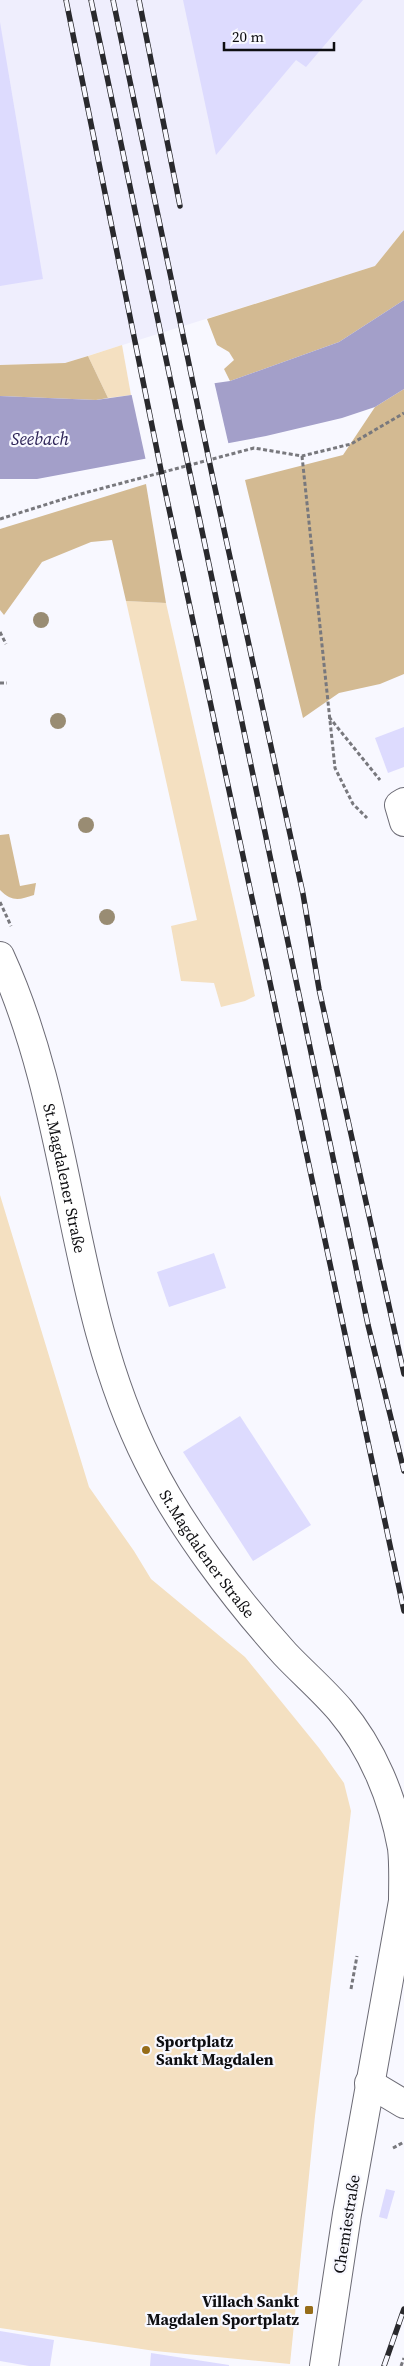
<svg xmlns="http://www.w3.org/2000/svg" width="404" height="2366" viewBox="0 0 404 2366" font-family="'Source Serif 4',serif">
<rect width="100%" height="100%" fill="#f8f8ff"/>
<path fill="#efeefd" d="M 0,0 L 404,0 L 404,230 L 375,266 L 65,363 L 0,365 Z"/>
<g fill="#f4e0c1">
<path d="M 122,345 L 131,395 L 108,398 L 88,356 Z"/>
<path d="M 126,601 L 166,603 L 255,996 L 245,1001 L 221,1007 L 214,983 L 181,981 L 171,926 L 197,920 Z"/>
<path d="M 0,1195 L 89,1487 L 134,1551 L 151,1579 L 245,1657 L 319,1748 L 344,1783 L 351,1811 L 315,2116 L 290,2364 L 155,2351 L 0,2328 Z"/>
</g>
<g fill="#d3ba92">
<path d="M 404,230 L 404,300 L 339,342 L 230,381 L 224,369 L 234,360 L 229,352 L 217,345 L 207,319 L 375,266 Z"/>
<path d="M 88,356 L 108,398 L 96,400 L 0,396 L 0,365 L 65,363 Z"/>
<path d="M 404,389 L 404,674 L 380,684 L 339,693 L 303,718 L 245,480 L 343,455 L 375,407 Z"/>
<path d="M 146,484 L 166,603 L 126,601 L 112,540 L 91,542 L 42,562 L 4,615 L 0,610 L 0,529 Z"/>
<path d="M 9,834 L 20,886 L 36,883 L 34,895 C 19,900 12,902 0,890 L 0,835 Z"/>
</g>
<path fill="#a39fc9" d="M 404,300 L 404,389 L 375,407 L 342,418 L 266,436 L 37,479 L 0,479 L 0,396 L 96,400 L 230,381 L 339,342 Z"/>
<path fill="#f8f8ff" d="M 214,381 L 229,446 L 146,461 L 131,392 Z"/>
<g fill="#dddbfe">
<path d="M 183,0 L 363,0 L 306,67 L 296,60 L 216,155 Z"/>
<path d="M 0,22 L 43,279 L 0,286 Z"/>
<path d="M 404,727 L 404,767 L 388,773 L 375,738 Z"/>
<path d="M 214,1253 L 226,1288 L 169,1307 L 157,1272 Z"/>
<path d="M 240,1416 L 311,1525 L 253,1561 L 183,1452 Z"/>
<path d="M 386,2189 L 395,2191 L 387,2219 L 379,2217 Z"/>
<path d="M 0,2331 L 54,2340 L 50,2366 L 29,2366 L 0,2361 Z"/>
<path d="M 151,2353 L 229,2365 L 229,2366 L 150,2366 Z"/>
</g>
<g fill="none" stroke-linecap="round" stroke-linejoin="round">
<g stroke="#6c6b75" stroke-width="30">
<g id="minor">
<path d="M 404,802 L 399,805 L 404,822"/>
<path d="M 369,2083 L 404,2104"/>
</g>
</g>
<g stroke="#6c6b75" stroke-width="30">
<g id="tertiary">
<path id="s1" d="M 0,956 C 74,1117 68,1302 148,1461 C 180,1526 236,1600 285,1654 C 303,1673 323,1690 340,1710 C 373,1749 393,1799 402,1848 C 404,1865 403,1884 403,1901 L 347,2214 L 324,2366"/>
</g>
</g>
<g stroke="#78787d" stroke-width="3" stroke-dasharray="4 2.5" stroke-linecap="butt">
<path d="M 302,456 L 335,768 L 353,804 L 367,818"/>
<path d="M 0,519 L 73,496 L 254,448 L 302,456 L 351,444 L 404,413"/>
<path d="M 0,632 L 6,644"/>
<path d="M 0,683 L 7,683"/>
<path d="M 329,717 L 380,780"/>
<path d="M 0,902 L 11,926"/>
<path d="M 351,1989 L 357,1956"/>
<path d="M 393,2148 L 404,2142"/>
<path d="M 401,2366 L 404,2358"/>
</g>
<use href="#minor" stroke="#fff" stroke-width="28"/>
<use href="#tertiary" stroke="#fff" stroke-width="28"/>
<g stroke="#29292d" stroke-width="5.5">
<g id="rail">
<path d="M 66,0 L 165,490 L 404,1611"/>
<path d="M 91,0 L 368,1325 L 404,1471"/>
<path d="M 113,0 L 213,479 L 303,894 L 319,989 L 404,1374"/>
<path d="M 139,0 L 180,206"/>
<path d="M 384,2366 L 404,2309"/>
</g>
</g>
<use href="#rail" stroke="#f8f8ff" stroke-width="4" stroke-dasharray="11" stroke-linecap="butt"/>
</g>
<g fill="#998c73">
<circle cx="41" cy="620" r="8"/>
<circle cx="58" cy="721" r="8"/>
<circle cx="86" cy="825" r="8"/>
<circle cx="107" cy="917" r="8"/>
</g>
<g fill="#966d19" stroke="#f8f8ff" stroke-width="2">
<circle cx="146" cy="2050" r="5"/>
<rect x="304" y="2305" width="10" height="10" rx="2.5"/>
</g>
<g text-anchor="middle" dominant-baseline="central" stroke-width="4.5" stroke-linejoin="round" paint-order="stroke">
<g font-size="16" fill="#0e0e11" stroke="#f8f8ff">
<text stroke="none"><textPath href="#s1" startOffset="232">St.Magdalener Straße</textPath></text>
<text stroke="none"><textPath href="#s1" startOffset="638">St.Magdalener Straße</textPath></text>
<text transform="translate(346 2224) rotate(-81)">Chemiestraße</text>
</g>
<g font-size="16" font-weight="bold" fill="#0e0e11" stroke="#f8f8ff" text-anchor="start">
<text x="156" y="2041">Sportplatz<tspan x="156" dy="18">Sankt Magdalen</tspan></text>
<text x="299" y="2301" text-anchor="end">Villach Sankt<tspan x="299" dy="18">Magdalen Sportplatz</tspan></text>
</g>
<g font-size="18" font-style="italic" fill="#2d2357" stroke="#f8f8ff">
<text x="40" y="438">Seebach</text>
</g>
</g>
<path d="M224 42v8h110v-8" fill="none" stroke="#0e0e11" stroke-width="2.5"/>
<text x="232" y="42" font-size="15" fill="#0e0e11" stroke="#f8f8ff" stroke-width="4" paint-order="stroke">20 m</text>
</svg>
